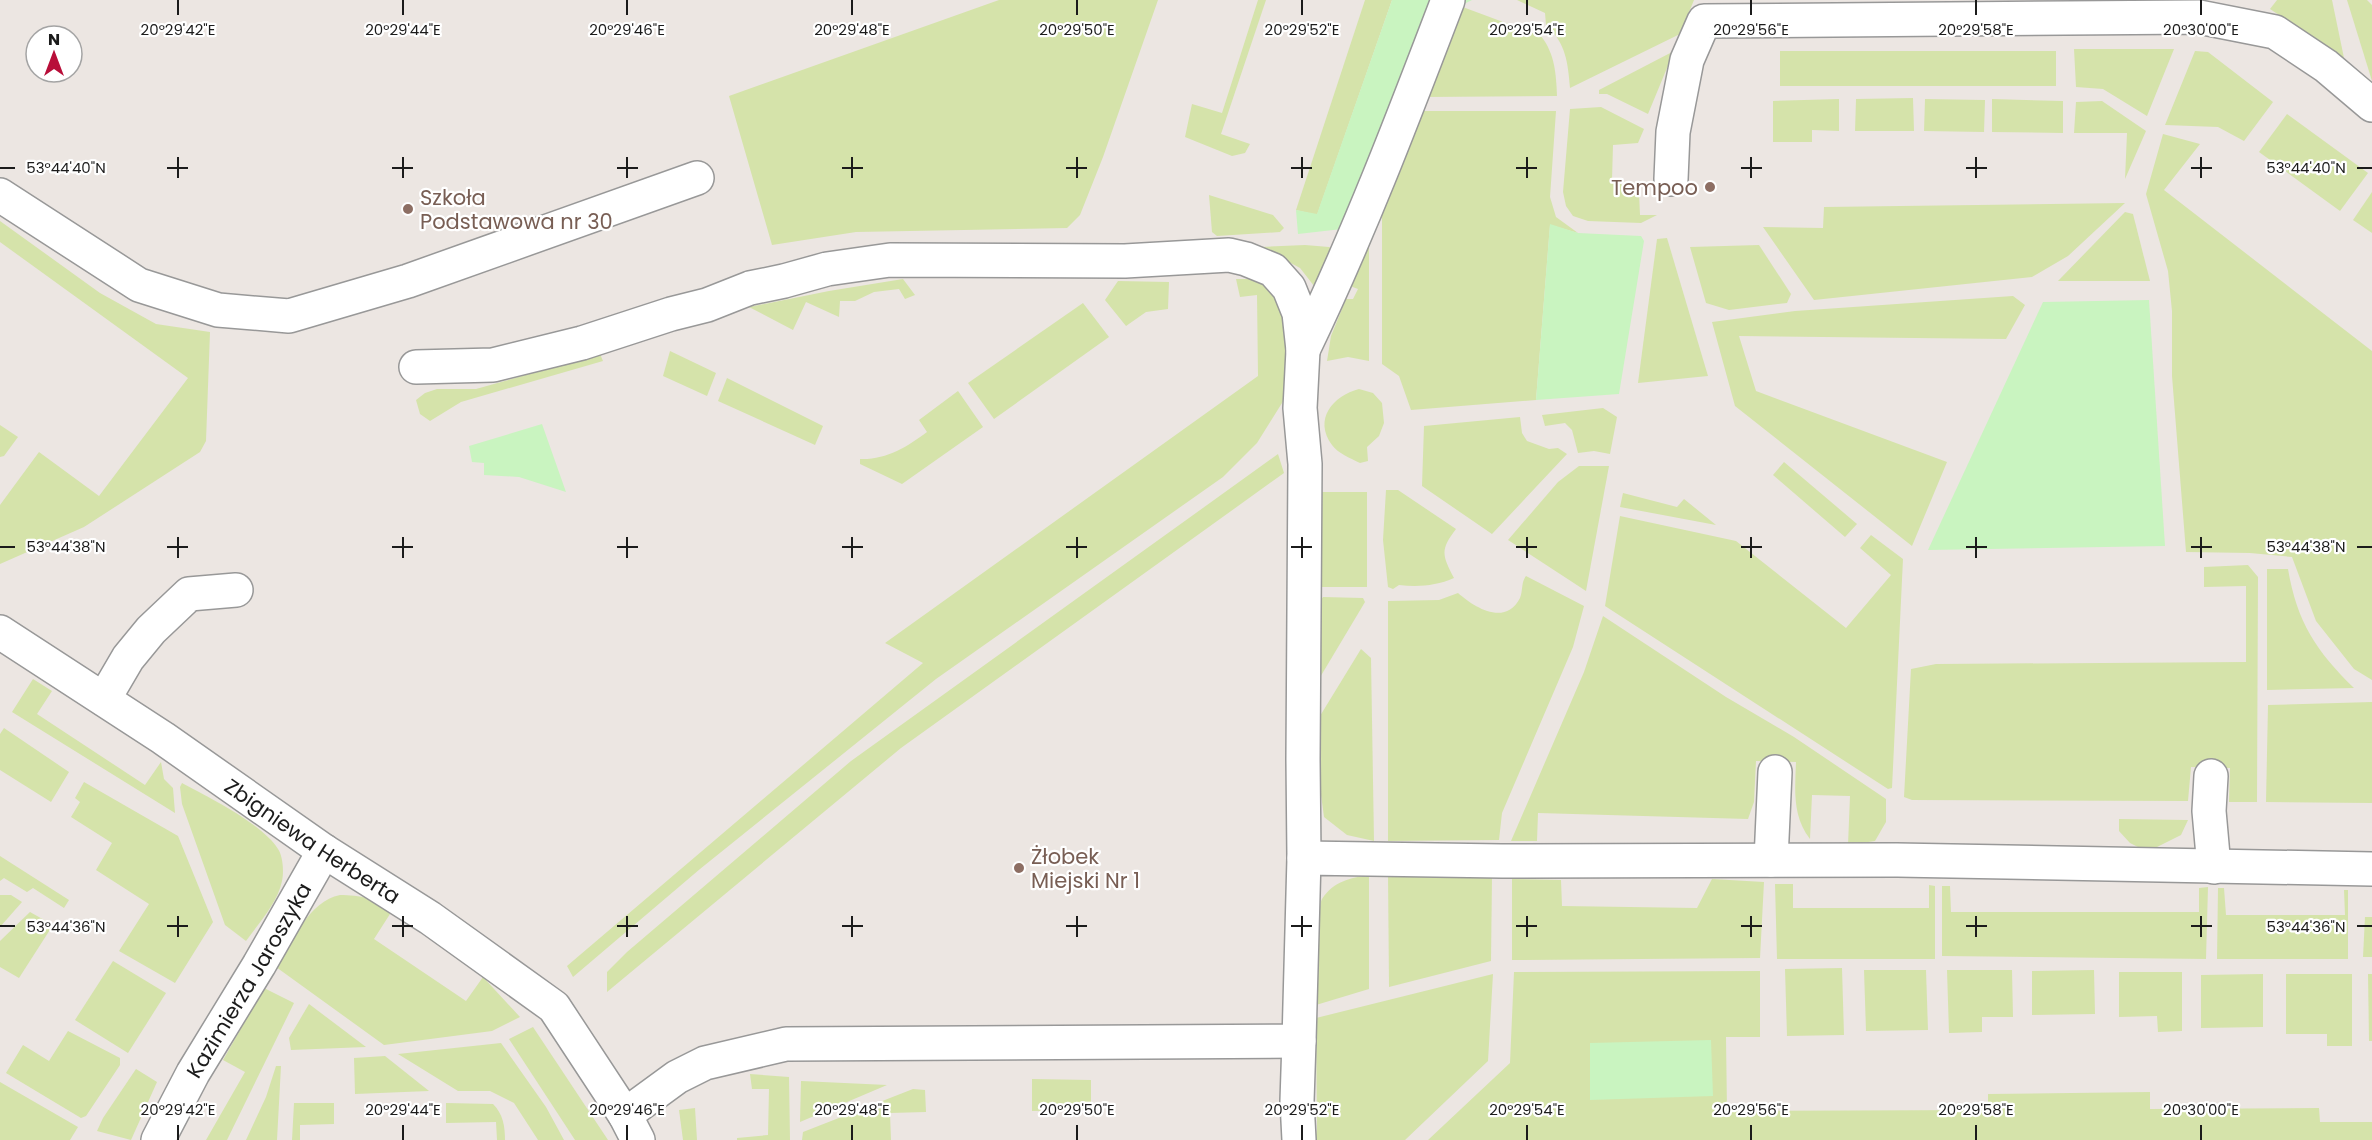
<svg xmlns="http://www.w3.org/2000/svg" width="2372" height="1140" viewBox="0 0 2372 1140" font-family="Poppins,sans-serif">
<rect width="100%" height="100%" fill="#ece6e2"/>
<g fill="#d5e3aa">
<path d="M 999,0 L 1158,0 L 1103,157 L 1080,215 L 1067,228 L 856,232 L 772,245 L 729,96 Z"/>
<path d="M 1258,0 L 1266,0 L 1221,134 L 1250,144 L 1245,153 L 1232,156 L 1185,137 L 1192,104 L 1222,113 Z"/>
<path d="M 1365,0 L 1392,0 L 1317,215 L 1296,210 Z"/>
<path d="M 1517,0 L 1694,0 L 1680,34 L 1570,88 C 1568,63 1566,43 1546,25 L 1545,13 Z"/>
<path d="M 2277,0 L 2332,0 L 2344,58 L 2270,9 Z"/>
<path d="M 2347,0 L 2367,0 L 2372,5 L 2372,81 Z"/>
<path d="M 1460,6 L 1541,36 C 1555,54 1556,74 1557,96 L 1424,97 Z"/>
<path d="M 2074,49 L 2174,49 L 2147,116 L 2103,89 L 2076,87 Z"/>
<path d="M 1674,51 L 1648,114 L 1607,94 L 1599,94 L 1599,90 Z"/>
<rect x="1780" y="51" width="276" height="35"/>
<path d="M 2195,51 L 2208,52 L 2273,102 L 2244,141 L 2218,127 L 2165,125 Z"/>
<path d="M 1913,98 L 1914,131 L 1855,131 L 1856,99 Z"/>
<path d="M 1839,99 L 1839,131 L 1812,130 L 1812,142 L 1773,142 L 1773,101 Z"/>
<path d="M 1925,99 L 1985,100 L 1984,132 L 1924,131 Z"/>
<path d="M 1992,99 L 2063,101 L 2063,133 L 1992,132 Z"/>
<path d="M 2102,101 L 2146,131 L 2125,179 L 2127,133 L 2074,133 L 2076,102 Z"/>
<path d="M 1601,107 L 1644,129 L 1638,143 L 1613,145 L 1612,180 L 1639,193 L 1640,215 L 1657,215 L 1641,223 L 1588,221 L 1573,216 L 1566,206 L 1563,192 L 1570,109 Z"/>
<path d="M 1418,111 L 1556,111 L 1550,197 L 1556,217 L 1578,233 L 1550,225 L 1536,400 L 1411,410 L 1399,376 L 1382,364 L 1382,200 Z"/>
<path d="M 2287,114 L 2368,173 L 2340,211 L 2259,152 Z"/>
<path d="M 2163,134 L 2200,144 L 2164,190 L 2372,351 L 2372,680 L 2354,669 L 2316,621 L 2292,557 L 2250,553 L 2186,552 L 2172,376 L 2172,311 L 2168,271 L 2146,194 Z"/>
<path d="M 2372,192 L 2372,233 L 2353,220 Z"/>
<path d="M 1209,195 L 1273,215 L 1284,228 L 1280,232 L 1217,236 L 1212,232 Z"/>
<path d="M 2125,203 L 2068,256 L 2032,277 L 1814,300 L 1763,227 L 1823,228 L 1824,207 Z"/>
<path d="M 2125,212 L 2133,214 L 2150,281 L 2058,281 Z"/>
<path d="M 0,221 L 100,293 L 156,324 L 210,332 L 206,441 L 200,452 L 84,527 L 0,564 L 0,505 L 39,452 L 99,496 L 188,378 L 0,242 Z"/>
<path d="M 1369,238 L 1369,361 L 1348,357 L 1327,361 L 1331,336 L 1346,299 L 1353,299 L 1358,289 L 1350,286 Z"/>
<path d="M 1667,238 L 1708,376 L 1638,383 L 1657,239 Z"/>
<path d="M 1305,245 L 1329,247 L 1334,250 L 1318,291 L 1300,268 L 1261,247 Z"/>
<path d="M 1759,245 L 1791,294 L 1787,303 L 1729,310 L 1706,303 L 1690,247 Z"/>
<path d="M 903,279 L 915,295 L 905,299 L 899,289 L 874,292 L 855,301 L 840,301 L 839,317 L 806,302 L 793,330 L 749,307 L 829,291 Z"/>
<path d="M 1236,279 L 1255,279 L 1282,296 L 1287,310 L 1287,395 L 1257,443 L 1223,477 L 936,679 L 700,869 L 573,977 L 567,966 L 923,663 L 885,643 L 1258,376 L 1257,295 L 1240,297 Z"/>
<path d="M 1118,281 L 1169,282 L 1168,309 L 1146,312 L 1126,326 L 1105,300 Z"/>
<path d="M 2013,296 L 2025,305 L 2006,339 L 1739,336 L 1756,391 L 1947,462 L 1912,546 L 1735,406 L 1712,322 L 1795,311 Z"/>
<path d="M 1083,303 L 1109,337 L 994,419 L 968,383 Z"/>
<path d="M 670,351 L 716,373 L 707,396 L 663,376 Z"/>
<path d="M 600,354 L 603,361 L 461,402 L 430,421 L 420,414 L 416,400 L 425,393 L 437,389 L 476,389 Z"/>
<path d="M 727,378 L 823,426 L 815,445 L 718,401 Z"/>
<path d="M 1359,389 L 1373,393 L 1382,403 L 1384,423 L 1379,436 L 1367,447 L 1368,461 L 1360,463 C 1350,458 1339,454 1332,445 C 1313,419 1333,396 1359,389 Z"/>
<path d="M 958,391 L 983,427 L 902,484 L 860,464 L 860,459 C 886,460 907,447 927,432 L 919,420 Z"/>
<path d="M 1603,408 L 1617,417 L 1610,454 L 1594,451 L 1578,453 L 1572,430 L 1565,423 L 1545,426 L 1542,415 Z"/>
<path d="M 1520,417 L 1522,433 L 1527,441 L 1549,449 L 1558,448 L 1567,454 L 1492,534 L 1422,486 L 1424,426 Z"/>
<path d="M 0,425 L 18,437 L 4,456 L 0,457 Z"/>
<path d="M 1278,454 L 1284,473 L 901,748 L 607,992 L 607,972 L 627,952 L 851,761 Z"/>
<path d="M 1784,462 L 1857,524 L 1845,537 L 1773,475 Z"/>
<path d="M 1579,466 L 1609,466 L 1586,591 L 1508,540 L 1558,482 Z"/>
<path d="M 1386,490 L 1398,490 L 1456,529 C 1440,550 1442,555 1454,578 C 1436,586 1418,587 1399,585 L 1393,589 L 1388,587 L 1383,540 Z"/>
<path d="M 1316,492 L 1367,492 L 1367,587 L 1317,587 Z"/>
<path d="M 1623,493 L 1677,507 L 1684,499 L 1716,525 L 1620,507 Z"/>
<path d="M 1620,516 L 1736,541 L 1846,628 L 1891,575 L 1860,548 L 1871,535 L 1903,559 L 1892,788 L 1888,789 L 1605,606 Z"/>
<path d="M 2248,565 L 2258,577 L 2257,802 L 2229,802 L 2230,768 L 2191,767 L 2188,801 L 1912,800 L 1904,797 L 1911,669 L 1936,664 L 2246,662 L 2246,586 L 2204,587 L 2204,567 Z"/>
<path d="M 2267,569 L 2288,569 C 2297,622 2316,651 2354,688 L 2267,690 Z"/>
<path d="M 1526,576 L 1584,606 L 1573,647 L 1502,813 L 1499,840 L 1388,841 L 1388,601 L 1439,600 L 1458,593 C 1474,607 1505,627 1520,598 C 1523,591 1521,582 1526,576 Z"/>
<path d="M 1323,597 L 1363,598 L 1365,602 L 1316,684 L 1317,606 Z"/>
<path d="M 1603,616 L 1726,697 L 1794,737 L 1886,799 L 1886,822 L 1875,841 L 1848,845 L 1850,796 L 1812,795 L 1810,839 C 1792,816 1795,789 1796,762 L 1756,761 L 1754,802 L 1748,819 L 1538,813 L 1537,841 L 1511,841 L 1584,672 Z"/>
<path d="M 1361,649 L 1371,658 L 1374,841 L 1347,835 L 1324,817 L 1312,729 Z"/>
<path d="M 33,679 L 52,691 L 37,714 L 145,785 L 161,762 L 164,779 L 173,788 L 175,813 L 12,712 Z"/>
<path d="M 2372,702 L 2372,803 L 2266,802 L 2268,705 Z"/>
<path d="M 4,728 L 69,772 L 51,802 L 0,770 L 0,734 Z"/>
<path d="M 84,782 L 178,836 L 213,922 L 175,983 L 119,951 L 149,904 L 96,870 L 112,843 L 71,817 L 80,802 L 75,798 Z"/>
<path d="M 182,783 C 208,797 263,824 278,849 C 283,856 284,872 282,881 C 278,902 259,923 246,941 L 225,925 L 182,804 L 180,787 Z"/>
<path d="M 2119,819 L 2188,820 L 2181,835 L 2157,847 L 2140,848 L 2130,843 L 2119,831 Z"/>
<path d="M 0,856 L 69,900 L 64,908 L 33,888 L 27,892 L 4,878 L 0,881 Z"/>
<path d="M 1369,875 L 1369,989 L 1316,1005 C 1317,990 1317,906 1322,899 C 1334,881 1350,878 1369,875 Z"/>
<path d="M 1388,875 L 1492,877 L 1491,961 L 1389,987 Z"/>
<path d="M 1512,879 L 1561,880 L 1562,906 L 1697,908 L 1712,879 L 1764,882 L 1760,958 L 1512,960 Z"/>
<path d="M 1775,884 L 1793,884 L 1793,908 L 1929,908 L 1929,885 L 1935,886 L 1935,959 L 1777,959 Z"/>
<path d="M 1942,886 L 1950,886 L 1951,912 L 2199,912 L 2199,888 L 2208,887 L 2206,959 L 1942,956 Z"/>
<path d="M 2218,888 L 2224,888 L 2226,915 L 2345,915 L 2344,890 L 2348,890 L 2348,959 L 2217,959 Z"/>
<path d="M 0,895 L 11,895 L 22,902 L 0,927 Z"/>
<path d="M 340,895 C 359,895 379,898 390,914 L 374,939 L 466,1001 L 483,977 L 520,1017 L 492,1031 L 384,1045 L 276,967 C 292,942 309,901 340,895 Z"/>
<path d="M 30,912 L 53,925 L 19,978 L 0,967 L 0,941 Z"/>
<path d="M 2365,917 L 2372,917 L 2372,957 L 2363,957 Z"/>
<path d="M 113,961 L 166,993 L 128,1053 L 75,1020 Z"/>
<path d="M 1842,968 L 1844,1035 L 1787,1036 L 1785,969 Z"/>
<path d="M 1864,970 L 1926,970 L 1928,1030 L 1866,1031 Z"/>
<path d="M 1947,970 L 2012,970 L 2013,1017 L 1982,1017 L 1982,1032 L 1949,1033 Z"/>
<path d="M 2094,970 L 2095,1014 L 2032,1015 L 2032,971 Z"/>
<path d="M 1760,971 L 1760,1037 L 1726,1037 L 1727,1111 L 1988,1110 L 1988,1094 L 2150,1092 L 2150,1109 L 2319,1108 L 2320,1122 L 2372,1122 L 2372,1140 L 1428,1140 L 1510,1063 L 1514,972 Z"/>
<path d="M 2119,972 L 2182,972 L 2182,1031 L 2158,1032 L 2157,1016 L 2119,1017 Z"/>
<path d="M 1493,974 L 1488,1061 L 1405,1140 L 1315,1140 L 1317,1129 L 1316,1018 Z"/>
<path d="M 2263,974 L 2263,1027 L 2201,1028 L 2201,975 Z"/>
<path d="M 2286,974 L 2352,974 L 2352,1046 L 2327,1046 L 2327,1034 L 2286,1034 Z"/>
<path d="M 2368,974 L 2372,974 L 2372,1041 L 2369,1041 Z"/>
<path d="M 264,988 L 294,1003 L 227,1140 L 206,1140 L 245,1072 L 223,1060 Z"/>
<path d="M 309,1004 L 366,1047 L 291,1050 L 289,1038 Z"/>
<path d="M 533,1027 L 608,1140 L 575,1140 L 509,1039 Z"/>
<path d="M 68,1031 L 120,1058 L 120,1065 L 86,1116 L 81,1118 L 6,1073 L 23,1045 L 49,1061 Z"/>
<path d="M 501,1043 L 546,1107 L 564,1140 L 538,1140 L 514,1103 L 490,1091 L 458,1091 L 398,1054 Z"/>
<path d="M 385,1056 L 429,1091 L 355,1094 L 354,1058 Z"/>
<path d="M 276,1066 L 281,1066 L 277,1140 L 246,1140 L 266,1097 Z"/>
<path d="M 136,1069 L 157,1082 L 131,1140 L 97,1131 L 103,1118 Z"/>
<path d="M 750,1074 L 789,1077 L 790,1140 L 737,1140 L 737,1138 L 768,1135 L 769,1089 L 752,1089 Z"/>
<path d="M 1032,1079 L 1091,1080 L 1091,1110 L 1032,1111 Z"/>
<path d="M 801,1081 L 887,1085 L 800,1122 Z"/>
<path d="M 0,1082 L 78,1127 L 70,1140 L 0,1140 Z"/>
<path d="M 913,1089 L 925,1090 L 926,1112 L 890,1113 L 891,1140 L 802,1140 L 803,1132 Z"/>
<path d="M 294,1103 L 334,1103 L 334,1124 L 300,1125 L 300,1140 L 292,1140 Z"/>
<path d="M 446,1103 L 493,1104 C 503,1114 505,1126 505,1140 L 497,1140 L 496,1122 L 446,1123 Z"/>
<path d="M 695,1108 L 697,1140 L 683,1140 L 679,1110 Z"/>
</g>
<g fill="#c9f4c0">
<path d="M 1392,0 L 1472,0 L 1460,6 L 1342,229 L 1298,234 L 1296,210 L 1317,214 Z"/>
<path d="M 1550,224 L 1578,233 L 1641,236 L 1644,241 L 1619,394 L 1536,400 Z"/>
<path d="M 2149,300 L 2165,546 L 1928,550 L 2043,302 Z"/>
<path d="M 542,424 L 566,492 L 519,477 L 484,475 L 484,463 L 472,462 L 469,446 Z"/>
<path d="M 1711,1040 L 1713,1096 L 1590,1100 L 1590,1043 Z"/>
</g>
<g fill="none" stroke-linecap="round" stroke-linejoin="round">
<g stroke="#989898" stroke-width="36">
<g id="minor">
<path d="M 1671,179 L 1673,132 L 1687,60 L 1704,21 L 2199,17 L 2275,32 L 2326,66 L 2372,105"/>
<path d="M 0,195 L 139,285 L 218,310 L 289,316 L 408,281 L 697,178"/>
<path d="M 1303,350 C 1358,236 1403,118 1448,0"/>
<path d="M 416,367 L 493,365 L 582,343 L 671,314 L 707,305 L 750,288 L 784,281 L 827,269 L 890,260 L 1125,261 L 1229,255 L 1246,259 L 1273,270 L 1289,288 L 1299,313 L 1303,350 L 1300,408 L 1305,464 L 1303,759 L 1304,858"/>
<path id="s1" d="M 0,632 L 163,738 L 324,851 L 430,918 L 554,1007 L 625,1115 L 638,1140"/>
<path d="M 104,699 L 128,658 L 151,630 L 189,594 L 236,590"/>
<path d="M 2211,776 L 2209,811 L 2214,867"/>
<path d="M 1771,860 L 1775,772"/>
<path d="M 625,1115 L 677,1077 L 705,1063 L 786,1044 L 1299,1041 L 1304,858 L 1502,861 L 1897,860 L 2372,869"/>
<path id="s2" d="M 158,1140 L 193,1073 L 259,965 L 324,851"/>
<path d="M 1299,1140 L 1297,1101 L 1299,1041"/>
</g>
</g>
<use href="#minor" stroke="#fff" stroke-width="33"/>
</g>
<path fill="none" stroke="#1b1b1b" stroke-width="2" d="M 178,0 L 178,15M 403,0 L 403,15M 627,0 L 627,15M 852,0 L 852,15M 1077,0 L 1077,15M 1302,0 L 1302,15M 1527,0 L 1527,15M 1751,0 L 1751,15M 1976,0 L 1976,15M 2201,0 L 2201,15M 178,157 L 178,178M 403,157 L 403,178M 627,157 L 627,178M 852,157 L 852,178M 1077,157 L 1077,178M 1302,157 L 1302,178M 1527,157 L 1527,178M 1751,157 L 1751,178M 1976,157 L 1976,178M 2201,157 L 2201,178M 0,168 L 15,168M 167,168 L 188,168M 392,168 L 413,168M 617,168 L 638,168M 842,168 L 863,168M 1066,168 L 1087,168M 1291,168 L 1312,168M 1516,168 L 1537,168M 1741,168 L 1762,168M 1966,168 L 1987,168M 2191,168 L 2212,168M 2357,168 L 2372,168M 178,537 L 178,558M 403,537 L 403,558M 627,537 L 627,558M 852,537 L 852,558M 1077,537 L 1077,558M 1302,537 L 1302,558M 1527,537 L 1527,558M 1751,537 L 1751,558M 1976,537 L 1976,558M 2201,537 L 2201,558M 0,547 L 15,547M 167,547 L 188,547M 392,547 L 413,547M 617,547 L 638,547M 842,547 L 863,547M 1066,547 L 1087,547M 1291,547 L 1312,547M 1516,547 L 1537,547M 1741,547 L 1762,547M 1966,547 L 1987,547M 2191,547 L 2212,547M 2357,547 L 2372,547M 178,916 L 178,937M 403,916 L 403,937M 627,916 L 627,937M 852,916 L 852,937M 1077,916 L 1077,937M 1302,916 L 1302,937M 1527,916 L 1527,937M 1751,916 L 1751,937M 1976,916 L 1976,937M 2201,916 L 2201,937M 0,926 L 15,926M 167,926 L 188,926M 392,926 L 413,926M 617,926 L 638,926M 842,926 L 863,926M 1066,926 L 1087,926M 1291,926 L 1312,926M 1516,926 L 1537,926M 1741,926 L 1762,926M 1966,926 L 1987,926M 2191,926 L 2212,926M 2357,926 L 2372,926M 178,1125 L 178,1140M 403,1125 L 403,1140M 627,1125 L 627,1140M 852,1125 L 852,1140M 1077,1125 L 1077,1140M 1302,1125 L 1302,1140M 1527,1125 L 1527,1140M 1751,1125 L 1751,1140M 1976,1125 L 1976,1140M 2201,1125 L 2201,1140"/>
<g fill="#8d6e63" stroke="#fff" stroke-width="2">
<circle cx="1710" cy="187" r="6"/>
<circle cx="408" cy="209" r="6"/>
<circle cx="1019" cy="868" r="6"/>
</g>
<g text-anchor="middle" dominant-baseline="central" stroke-width="4.5" stroke-linejoin="round" paint-order="stroke">
<g font-size="21" fill="#785e54" stroke="#fff" text-anchor="start">
<text x="1698" y="187" text-anchor="end">Tempoo</text>
<text x="420" y="197">Szkoła<tspan x="420" dy="24">Podstawowa nr 30</tspan></text>
<text x="1031" y="856">Żłobek<tspan x="1031" dy="24">Miejski Nr 1</tspan></text>
</g>
<g font-size="21" fill="#1b1b1b" stroke="#fff">
<text stroke="none"><textPath href="#s1" startOffset="376">Zbigniewa Herberta</textPath></text>
<text stroke="none"><textPath href="#s2" startOffset="184">Kazimierza Jaroszyka</textPath></text>
</g>
</g>
<g font-size="15" text-anchor="middle" fill="#1b1b1b" stroke="#fff" stroke-width="4.5" stroke-linejoin="round" paint-order="stroke">
<text x="178" y="35">20°29'42"E</text>
<text x="403" y="35">20°29'44"E</text>
<text x="627" y="35">20°29'46"E</text>
<text x="852" y="35">20°29'48"E</text>
<text x="1077" y="35">20°29'50"E</text>
<text x="1302" y="35">20°29'52"E</text>
<text x="1527" y="35">20°29'54"E</text>
<text x="1751" y="35">20°29'56"E</text>
<text x="1976" y="35">20°29'58"E</text>
<text x="2201" y="35">20°30'00"E</text>
<text x="66" y="173">53°44'40"N</text>
<text x="2306" y="173">53°44'40"N</text>
<text x="66" y="552">53°44'38"N</text>
<text x="2306" y="552">53°44'38"N</text>
<text x="66" y="932">53°44'36"N</text>
<text x="2306" y="932">53°44'36"N</text>
<text x="178" y="1115">20°29'42"E</text>
<text x="403" y="1115">20°29'44"E</text>
<text x="627" y="1115">20°29'46"E</text>
<text x="852" y="1115">20°29'48"E</text>
<text x="1077" y="1115">20°29'50"E</text>
<text x="1302" y="1115">20°29'52"E</text>
<text x="1527" y="1115">20°29'54"E</text>
<text x="1751" y="1115">20°29'56"E</text>
<text x="1976" y="1115">20°29'58"E</text>
<text x="2201" y="1115">20°30'00"E</text>
</g>
<g transform="translate(54 54)"><circle r="28" fill="#ffffff" stroke="#a4a4a4" stroke-width="1.5"/>
<path d="M0-4.5L10 22L0 15L-10 22Z" fill="#b80e39"/>
<text y="-9" font-size="16" font-weight="bold" text-anchor="middle" fill="#1b1b1b">N</text>
</g>
</svg>
